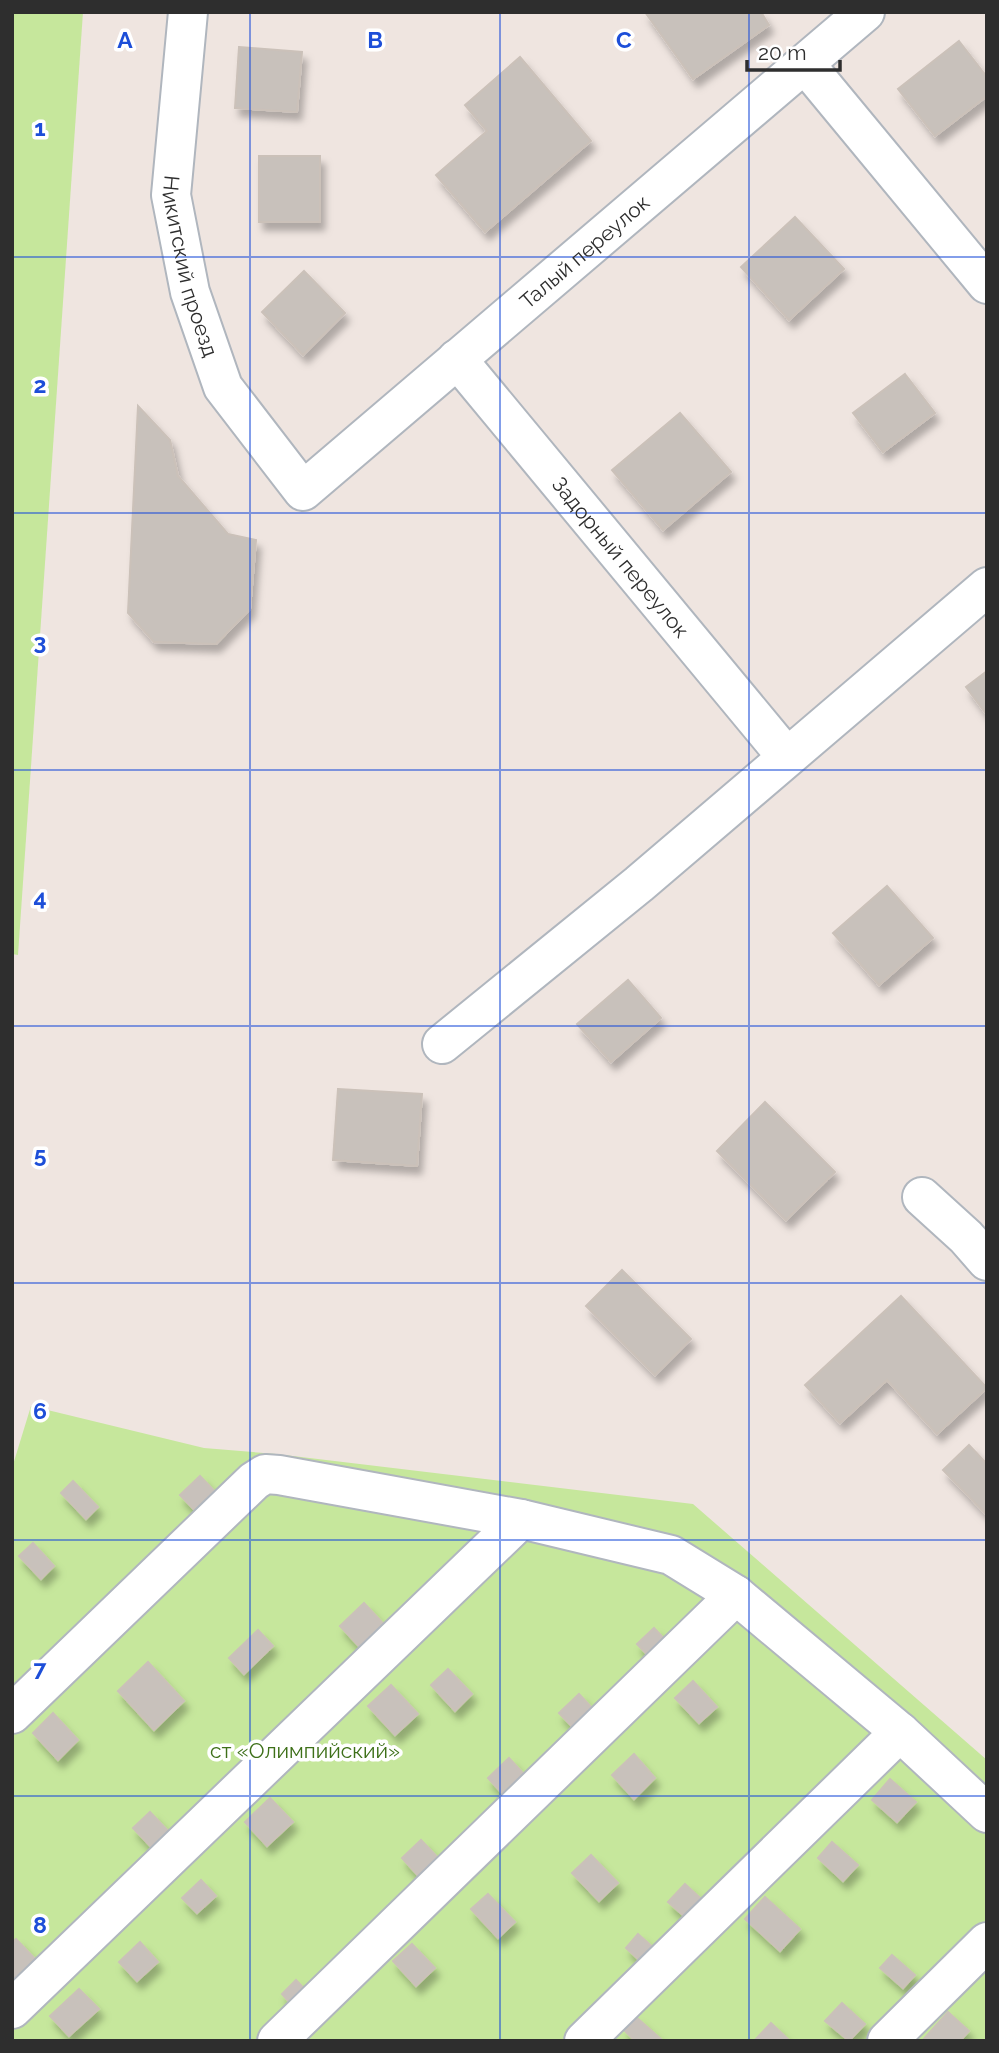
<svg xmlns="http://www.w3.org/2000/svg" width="999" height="2053" viewBox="0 0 999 2053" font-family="Raleway,sans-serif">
<defs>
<filter id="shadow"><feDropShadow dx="4.5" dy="8" stdDeviation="3.5" flood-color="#0004"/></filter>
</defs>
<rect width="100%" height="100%" fill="#efe5e0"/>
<g fill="#c6e79c">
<path d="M 12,12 L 83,12 L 18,955 L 12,954 Z"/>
<path d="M 31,1406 L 204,1448 L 276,1454 L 693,1504 L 987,1760 L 987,2041 L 12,2041 L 12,1468 Z"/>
</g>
<g fill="#c8c1bb" stroke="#cbc1b9" stroke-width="2" filter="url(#shadow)">
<path d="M 645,12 L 761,12 L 769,25 L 693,79 Z"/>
<path d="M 959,41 L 987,77 L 987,96 L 935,136 L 898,89 Z"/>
<path d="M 239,47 L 302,52 L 297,112 L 235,108 Z"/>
<path d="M 520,57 L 591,141 L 485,232 L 436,175 L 487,131 L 465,105 Z"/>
<rect x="259" y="156" width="61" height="66"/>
<path d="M 795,217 L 844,269 L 789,320 L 741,267 Z"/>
<path d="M 304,271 L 345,313 L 303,355 L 262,312 Z"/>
<path d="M 905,374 L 935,413 L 883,452 L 853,413 Z"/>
<path d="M 138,406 L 170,440 L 178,476 L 228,534 L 256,540 L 250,609 L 216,644 L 154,642 L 128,613 Z"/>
<path d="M 680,413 L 731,472 L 663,530 L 612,470 Z"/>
<path d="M 987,671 L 987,715 L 966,687 Z"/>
<path d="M 887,886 L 933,938 L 879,985 L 833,933 Z"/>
<path d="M 628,980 L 661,1018 L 611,1062 L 577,1024 Z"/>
<path d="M 338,1089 L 422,1094 L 417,1166 L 333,1160 Z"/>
<path d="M 765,1102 L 835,1172 L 786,1220 L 717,1151 Z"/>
<path d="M 622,1270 L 691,1339 L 655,1375 L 586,1306 Z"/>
<path d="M 901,1296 L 987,1388 L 937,1434 L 887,1380 L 840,1423 L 805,1385 Z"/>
<path d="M 969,1445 L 987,1464 L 987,1515 L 943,1470 Z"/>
<path d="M 200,1476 L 222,1499 L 202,1518 L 180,1495 Z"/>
<path d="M 73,1481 L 98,1507 L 86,1519 L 61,1493 Z"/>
<path d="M 33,1543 L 54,1566 L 41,1579 L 19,1556 Z"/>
<path d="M 364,1603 L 392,1633 L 368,1656 L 340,1626 Z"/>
<path d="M 654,1628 L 673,1648 L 657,1665 L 637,1644 Z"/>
<path d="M 258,1630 L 273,1646 L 244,1674 L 229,1658 Z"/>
<path d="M 148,1662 L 184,1701 L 154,1730 L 118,1691 Z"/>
<path d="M 448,1669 L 472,1694 L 455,1711 L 431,1685 Z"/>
<path d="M 693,1681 L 717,1707 L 699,1723 L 675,1698 Z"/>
<path d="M 391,1685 L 418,1714 L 395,1735 L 368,1706 Z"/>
<path d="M 579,1694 L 604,1721 L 584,1739 L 559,1713 Z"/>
<path d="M 53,1713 L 78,1740 L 58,1760 L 33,1733 Z"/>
<path d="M 634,1754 L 655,1778 L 634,1799 L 612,1775 Z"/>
<path d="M 509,1758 L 533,1784 L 512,1804 L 488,1778 Z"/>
<path d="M 890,1779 L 916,1802 L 897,1822 L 872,1800 Z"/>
<path d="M 270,1798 L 293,1822 L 267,1846 L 245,1822 Z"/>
<path d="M 150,1812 L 171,1834 L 154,1850 L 133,1828 Z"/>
<path d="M 421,1840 L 442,1862 L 423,1881 L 402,1858 Z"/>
<path d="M 832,1842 L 858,1865 L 843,1881 L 818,1858 Z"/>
<path d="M 591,1855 L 618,1883 L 599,1901 L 572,1873 Z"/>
<path d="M 201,1880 L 216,1896 L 197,1913 L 182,1898 Z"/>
<path d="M 685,1884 L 710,1907 L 694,1925 L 668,1902 Z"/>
<path d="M 488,1894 L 515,1922 L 498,1938 L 471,1909 Z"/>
<path d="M 765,1897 L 800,1929 L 780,1951 L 745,1919 Z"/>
<path d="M 638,1934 L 664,1957 L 651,1971 L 626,1948 Z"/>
<path d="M 16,1939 L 40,1964 L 19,1985 L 12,1978 L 12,1943 Z"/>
<path d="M 140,1942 L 158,1962 L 137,1981 L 119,1962 Z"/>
<path d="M 412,1944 L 435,1968 L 416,1986 L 393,1961 Z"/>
<path d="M 892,1955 L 915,1975 L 903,1988 L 880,1968 Z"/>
<path d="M 296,1980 L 314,1999 L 299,2013 L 282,1994 Z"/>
<path d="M 79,1989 L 99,2009 L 69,2036 L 50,2016 Z"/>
<path d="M 842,2003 L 865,2024 L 849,2041 L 825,2021 Z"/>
<path d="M 948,2012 L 969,2031 L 960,2041 L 922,2041 Z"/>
<path d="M 636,2017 L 662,2040 L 661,2041 L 635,2041 L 624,2030 Z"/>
<path d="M 771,2023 L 790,2041 L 754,2041 Z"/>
</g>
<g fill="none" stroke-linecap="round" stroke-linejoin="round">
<g stroke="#b0b6be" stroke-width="42">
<g id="minor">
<path id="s1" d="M 188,12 L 171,195 L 190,292 L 223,387 L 303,491 L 865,12"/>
<path d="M 805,64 L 987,284"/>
<path id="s2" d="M 457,359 L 786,756"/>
<path d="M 442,1044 L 639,884 L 987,587"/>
<path d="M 922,1197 L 966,1237 L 987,1261"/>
<path d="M 12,1714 L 254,1481 L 265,1474 L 279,1475 L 521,1519"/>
<path d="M 12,2009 L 521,1519 L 671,1555 L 736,1595 L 900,1732 L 987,1813"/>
<path d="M 277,2041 L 736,1595"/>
<path d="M 584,2041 L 900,1732"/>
<path d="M 887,2041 L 987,1942"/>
</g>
</g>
<use href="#minor" stroke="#fff" stroke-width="38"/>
</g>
<path fill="none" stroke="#1d4ed8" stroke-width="2" stroke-opacity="0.55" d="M 250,12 L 250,2041M 500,12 L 500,2041M 749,12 L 749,2041M 12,257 L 987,257M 12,513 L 987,513M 12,770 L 987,770M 12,1026 L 987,1026M 12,1283 L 987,1283M 12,1540 L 987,1540M 12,1796 L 987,1796"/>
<g text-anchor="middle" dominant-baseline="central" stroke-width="7" stroke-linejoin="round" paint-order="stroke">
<g font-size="21" fill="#2e2e2e" stroke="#fff">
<text stroke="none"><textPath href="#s1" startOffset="884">Талый переулок</textPath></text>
<text stroke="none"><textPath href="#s1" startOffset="257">Никитский проезд</textPath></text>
<text stroke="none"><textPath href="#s2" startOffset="257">Задорный переулок</textPath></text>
</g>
<g font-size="21" fill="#3e7019" stroke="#fff">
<text x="305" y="1750">ст «Олимпийский»</text>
</g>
</g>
<g font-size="23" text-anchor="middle" font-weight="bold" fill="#1d4ed8" stroke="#fff" stroke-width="7" stroke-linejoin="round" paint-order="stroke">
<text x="125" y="48">A</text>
<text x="375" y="48">B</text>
<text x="624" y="48">C</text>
<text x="40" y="136">1</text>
<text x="40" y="393">2</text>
<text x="40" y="650">3</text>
<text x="40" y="906">4</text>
<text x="40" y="1163">5</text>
<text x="40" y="1419">6</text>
<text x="40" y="1676">7</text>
<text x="40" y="1933">8</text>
</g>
<rect width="999" height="2053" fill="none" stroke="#2e2e2e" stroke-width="28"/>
<path d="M747 60v10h93v-10" fill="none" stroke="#2e2e2e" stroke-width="3.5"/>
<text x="758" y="60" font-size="21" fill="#2e2e2e" stroke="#ffffff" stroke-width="5" paint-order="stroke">20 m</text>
</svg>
